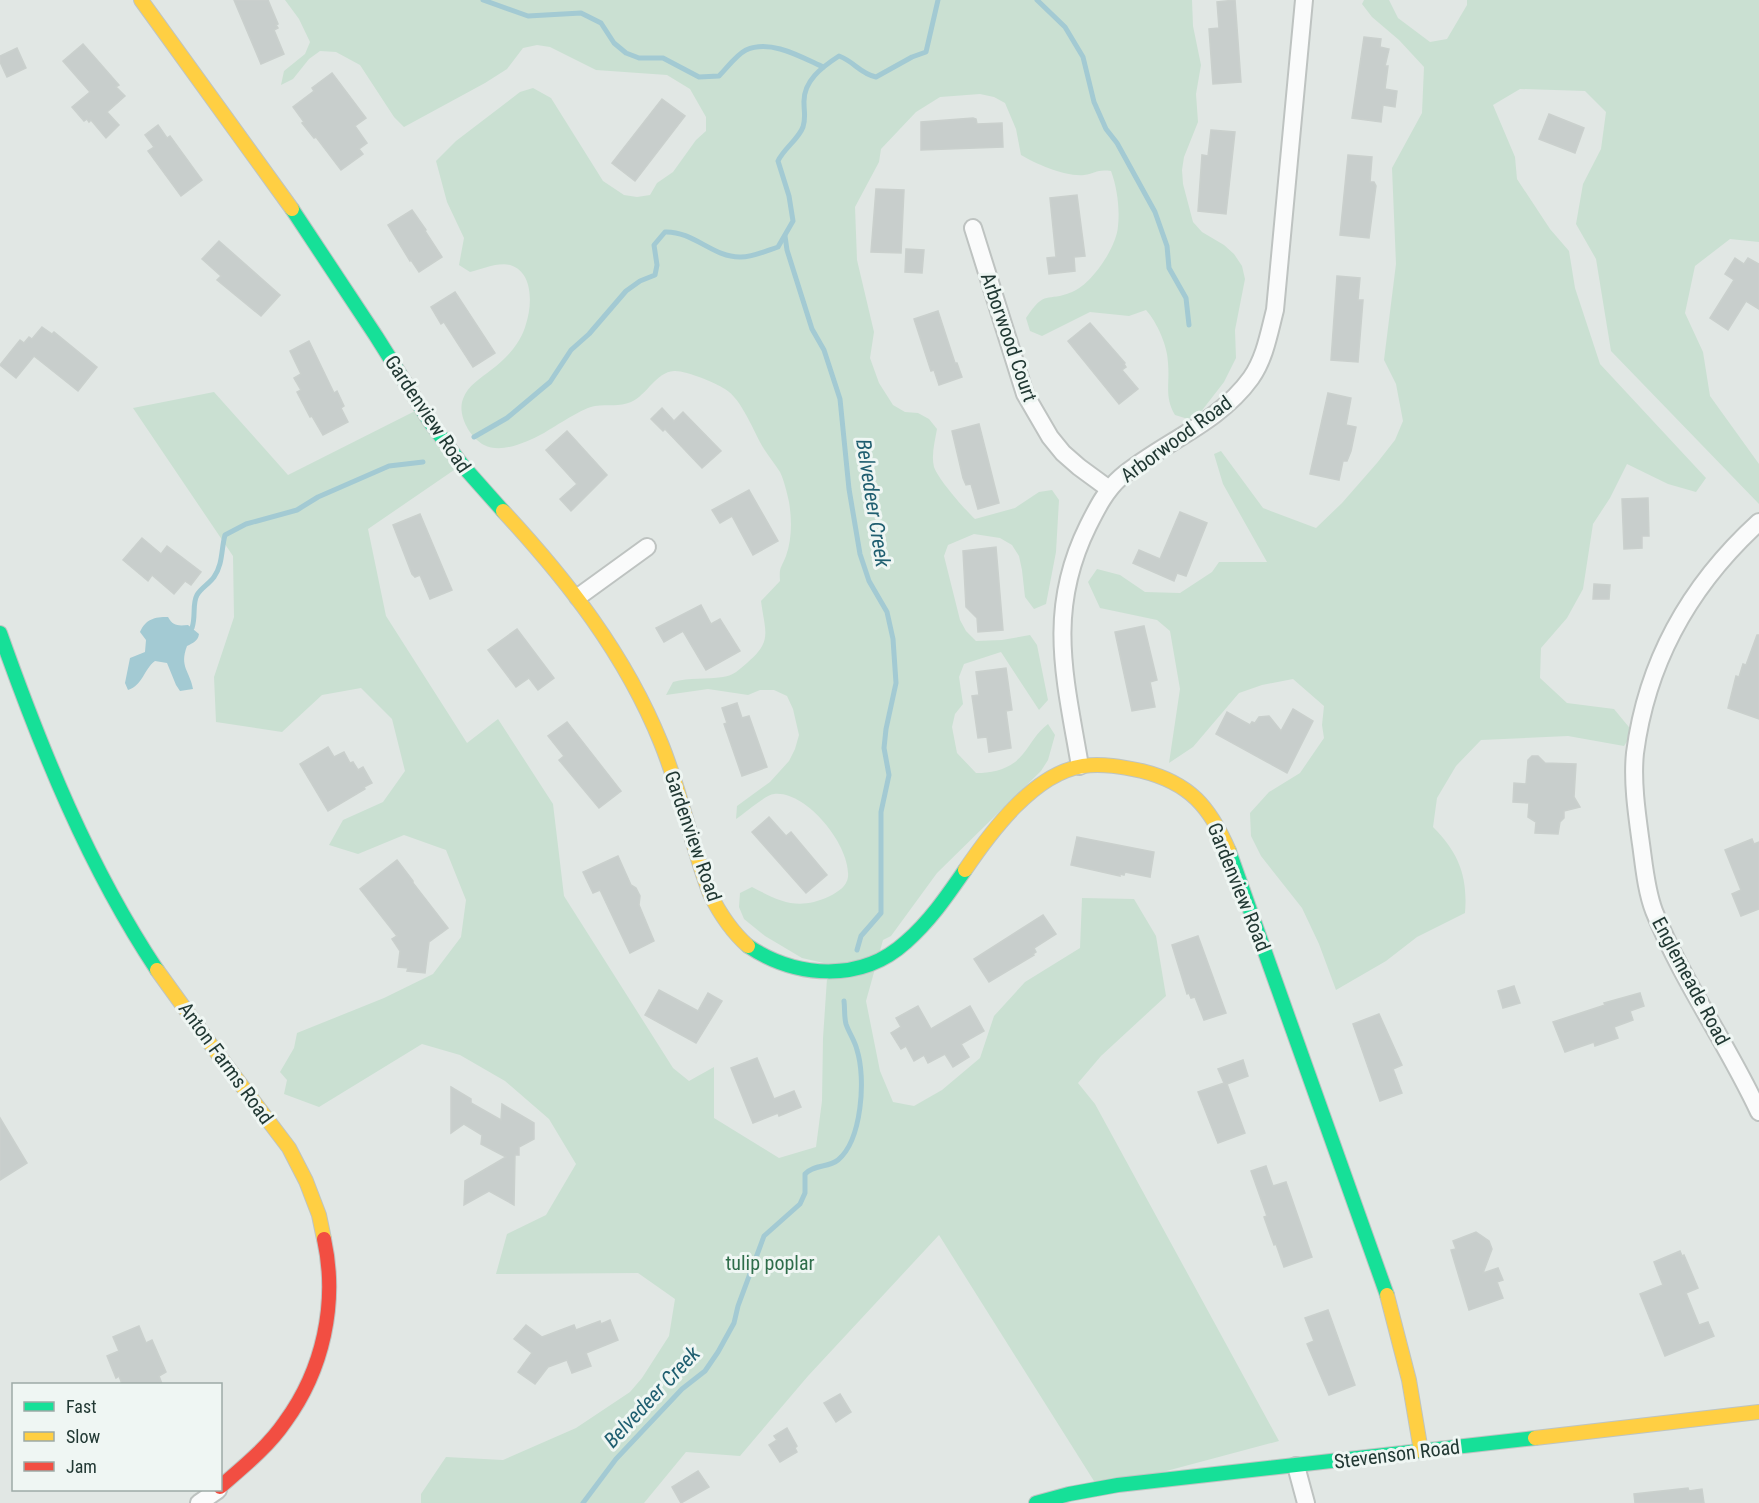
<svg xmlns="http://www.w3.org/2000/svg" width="1759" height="1503" viewBox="0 0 1759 1503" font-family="'Roboto Condensed',sans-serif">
<rect width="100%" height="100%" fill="#e1e7e4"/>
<g fill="#cae0d2">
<path d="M 285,0 L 1192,0 L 1193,26 L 1201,65 L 1196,94 L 1198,122 L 1184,157 L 1182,170 L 1183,184 L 1193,222 L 1202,232 L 1224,245 L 1234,254 L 1242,266 L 1245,279 L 1235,330 L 1236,358 L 1224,382 L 1200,413 L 1188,419 L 1175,415 C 1164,396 1170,385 1168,363 C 1168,347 1157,322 1146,310 L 1129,316 L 1090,312 L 1042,336 L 1030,331 L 1026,318 C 1046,288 1046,303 1072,292 C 1091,285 1117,247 1118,226 C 1120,209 1117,187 1111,171 C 1097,169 1096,173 1084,175 C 1066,177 1036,164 1021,155 L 1016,129 L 1005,103 L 994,97 L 980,94 L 940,97 L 916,112 L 881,149 L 879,162 L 855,207 L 857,260 L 874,332 L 870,358 L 879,383 L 893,405 L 905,412 L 918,413 L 929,419 L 937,429 C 935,441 931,455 934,467 C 938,479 965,510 975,519 L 1015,508 L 1039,492 L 1052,490 L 1059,500 L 1056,552 L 1046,604 L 1034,609 L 1025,597 L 1022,570 L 1019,556 L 1012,545 L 1000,538 L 974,534 L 948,545 L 944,556 L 960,620 L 966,631 L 976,641 L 1002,640 L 1030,635 L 1037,645 L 1048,700 L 1039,710 L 1001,652 L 964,664 L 959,677 L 963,704 L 955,714 L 952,727 L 957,753 L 976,773 C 994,773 1011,769 1023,754 C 1032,743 1036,733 1048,724 L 1055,735 L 1048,760 L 1041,771 L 937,873 L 891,936 L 883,940 L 866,1001 L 880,1071 L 893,1102 L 914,1106 L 942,1090 L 980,1058 L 994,1016 L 1025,982 L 1080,948 L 1082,898 L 1134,899 L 1156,936 L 1166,996 L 1101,1056 L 1078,1083 L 1095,1104 L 1279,1441 L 1099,1489 L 939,1235 L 808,1376 L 740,1456 L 686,1452 L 644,1503 L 421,1503 L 421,1494 L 446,1457 L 503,1460 L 576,1428 L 630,1392 L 642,1378 L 669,1336 L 675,1299 L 638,1273 L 496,1274 L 507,1234 L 546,1215 L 576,1164 L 549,1119 L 505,1081 L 460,1055 L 422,1044 L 319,1107 L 284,1094 L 287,1080 L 280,1072 L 294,1048 L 297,1033 L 384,998 L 433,974 L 461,937 L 466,900 L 446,850 L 404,835 L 358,854 L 329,845 L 343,820 L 383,802 L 405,771 L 392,719 L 361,688 L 322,695 L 282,732 L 216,722 L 214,677 L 234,617 L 233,556 L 133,408 L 214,392 L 288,475 L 421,408 L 457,468 L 368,529 L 386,616 L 467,743 L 498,719 L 553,804 L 564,896 L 673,1068 L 689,1081 L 714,1067 L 714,1118 L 779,1158 L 816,1147 L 822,1101 L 823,1038 L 828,964 L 802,958 L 765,936 L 744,919 L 739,907 L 740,893 L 752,887 C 781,902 798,911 830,896 C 838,892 847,886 848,877 C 851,846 806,790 774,794 C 765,795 745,813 736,819 L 737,806 L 770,782 L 789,761 L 795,749 L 799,735 L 793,709 L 787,696 L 774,690 L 760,690 L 748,695 L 708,689 L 666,695 L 673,682 C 690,677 706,680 723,677 C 733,676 740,669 747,663 C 773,641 765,632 761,601 L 780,581 C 779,566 781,569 786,556 C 792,539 792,520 789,502 C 787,493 784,480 780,472 C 775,464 769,457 764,449 C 754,433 742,399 725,389 C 716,383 685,370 674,371 C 656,372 647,395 631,402 C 619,407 608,404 595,406 C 584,407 556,426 544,433 C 527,442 502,454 484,445 C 469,437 457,414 463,399 C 468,385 480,379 491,370 C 506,359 521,343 526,324 C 532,306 534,272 510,265 C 498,262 482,269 470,272 L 459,265 L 464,238 L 447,202 L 436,161 L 456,141 L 520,92 L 533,88 L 551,98 L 603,181 L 624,195 L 637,197 L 650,195 L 657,183 L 673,172 L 696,140 L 706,131 L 706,117 L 690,89 L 667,75 L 596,70 L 550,47 L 537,45 L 523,48 L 507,69 L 485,83 L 404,127 L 394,117 L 360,65 L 336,52 L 320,51 L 309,59 L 293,79 L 281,85 L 284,71 L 305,54 L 310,42 L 299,19 Z"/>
<path d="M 1364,0 L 1389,0 L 1398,18 L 1430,42 L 1447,39 L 1467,5 L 1467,0 L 1759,0 L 1759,242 L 1730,239 L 1695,266 L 1685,313 L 1703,352 L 1710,396 L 1759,464 L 1759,504 L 1611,351 L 1596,259 L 1576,224 L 1583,184 L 1601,149 L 1606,112 L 1585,91 L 1520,89 L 1493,105 L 1515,157 L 1517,179 L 1550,229 L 1569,251 L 1575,288 L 1600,364 L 1706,478 L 1696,492 L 1668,484 L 1627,464 L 1610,498 L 1593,524 L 1583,589 L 1567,618 L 1541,648 L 1540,678 L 1567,703 L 1614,709 L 1633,732 L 1624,746 L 1568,736 L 1481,740 L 1456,766 L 1437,798 L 1433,827 C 1459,853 1468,877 1465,913 L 1417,937 L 1386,961 L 1336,990 L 1319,944 L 1302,908 L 1261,856 L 1251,836 L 1250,813 L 1269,792 L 1300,773 L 1324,738 L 1322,725 L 1324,706 L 1293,679 L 1262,685 L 1239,693 L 1193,747 L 1169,763 L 1180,689 L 1170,631 L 1157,620 L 1100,608 L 1088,582 L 1097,569 L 1120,575 L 1145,592 L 1180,593 L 1212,572 L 1219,562 L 1267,562 L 1223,484 L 1214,454 L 1221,451 L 1263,508 L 1316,528 L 1342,503 L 1377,463 L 1395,440 L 1403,421 L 1396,384 L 1384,360 L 1396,264 L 1392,168 L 1422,113 L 1424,67 L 1399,40 L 1372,17 L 1362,4 Z"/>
</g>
<path fill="#a3cad3" d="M 168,617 C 173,626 178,626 188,625 L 199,634 C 198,641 193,643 187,646 C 179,667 190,671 193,689 L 180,691 L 176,685 L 167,663 L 155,661 C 144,669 143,685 128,690 L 125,683 L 130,658 L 145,652 L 146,640 L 140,632 C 146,619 154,617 168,617 Z"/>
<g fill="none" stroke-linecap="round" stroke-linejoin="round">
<g stroke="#a3cad3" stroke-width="5">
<path d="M 483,0 L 528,16 L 581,13 L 601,23 L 614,43 L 626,53 L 639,58 L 663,58 L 699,77 L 719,76 C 727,68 736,55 746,50 C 771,39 801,57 823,67"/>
<path d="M 1037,0 L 1065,27 L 1083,57 L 1094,102 L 1106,129 L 1117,143 L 1155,212 L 1167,246 L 1169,268 L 1186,298 L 1189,325"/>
<path d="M 785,236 L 787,250 L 812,329 L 824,350 L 840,399 L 849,489 L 860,554 L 869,581 L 887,612 L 893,639 L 896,683 L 886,729 L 884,748 L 889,775 L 881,812 L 881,913 L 861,936 L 857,950"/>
<path d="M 474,437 L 507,418 L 550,382 L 571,350 L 589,334 L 626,291 L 640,281 L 655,275 L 657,265 L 654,245 L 665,232 C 694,231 713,258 741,257 C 753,257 766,251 778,247 L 793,221 L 789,196 L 778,161 C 784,148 798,140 803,127 C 806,118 804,112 804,103 C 803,81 822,67 839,56 C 855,62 859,73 876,77 L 912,57 L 926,52 L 938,0"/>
<path d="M 192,628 C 196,616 192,604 197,595 C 201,588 209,584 214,577 C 223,564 221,550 225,535 L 246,524 L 297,510 L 318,497 L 389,466 L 423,462"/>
<path d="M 583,1503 L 616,1459 L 682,1389 L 705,1371 L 718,1352 L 734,1323 L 738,1306 L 764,1236 L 800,1204 L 805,1193 L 805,1174 C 814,1164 828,1168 838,1160 C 862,1140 866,1078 857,1050 C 855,1041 849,1033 846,1024 C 844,1017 845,1009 844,1001"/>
</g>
</g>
<g fill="#c8cecc" stroke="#cad0cd" stroke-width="1.5">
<path d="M 234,0 L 268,0 L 278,24 L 276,25 L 278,28 L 274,30 L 284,54 L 261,64 Z"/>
<path d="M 1235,0 L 1241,82 L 1213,84 L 1209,29 L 1219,28 L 1217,2 Z"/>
<path d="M 1364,37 L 1381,39 L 1380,47 L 1389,49 L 1385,66 L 1388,66 L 1385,89 L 1397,91 L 1395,107 L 1383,105 L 1381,122 L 1352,118 Z"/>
<path d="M 83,44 L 119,85 L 116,87 L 125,96 L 107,112 L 119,125 L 106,138 L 91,120 L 89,122 L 87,119 L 84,121 L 72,107 L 90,92 L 63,61 Z"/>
<path d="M 17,48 L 26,68 L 7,77 L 0,62 L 0,56 Z"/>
<path d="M 332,73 L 366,118 L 355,126 L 367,143 L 359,149 L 363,154 L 341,170 L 316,137 L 314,138 L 302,123 L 304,122 L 293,107 L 314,91 L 312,88 Z"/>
<path d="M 662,99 L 685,116 L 635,181 L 612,163 Z"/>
<path d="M 1549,114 L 1584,128 L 1575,153 L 1539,139 Z"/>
<path d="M 973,118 L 976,119 L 977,124 L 1002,123 L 1003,147 L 921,150 L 921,122 Z"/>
<path d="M 158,125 L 167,138 L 170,136 L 202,180 L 181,196 L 148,151 L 154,147 L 145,135 Z"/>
<path d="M 1211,130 L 1235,132 L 1226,214 L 1198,211 L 1202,155 L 1208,156 Z"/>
<path d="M 1348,155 L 1372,157 L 1370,182 L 1374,182 L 1376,186 L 1369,238 L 1340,235 Z"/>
<path d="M 876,189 L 904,190 L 901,253 L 871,252 Z"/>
<path d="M 1077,195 L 1085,256 L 1074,257 L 1075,271 L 1049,274 L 1047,258 L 1056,257 L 1050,198 Z"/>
<path d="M 412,210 L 426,230 L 425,231 L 442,257 L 419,272 L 411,260 L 410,261 L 388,225 Z"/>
<path d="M 219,241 L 280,295 L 261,316 L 217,280 L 221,276 L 202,259 Z"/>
<path d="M 906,249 L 924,250 L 922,273 L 905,272 Z"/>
<path d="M 1735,258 L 1744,264 L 1748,258 L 1759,264 L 1759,309 L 1746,301 L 1728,330 L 1710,318 L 1734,280 L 1725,274 Z"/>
<path d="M 1337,276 L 1360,278 L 1358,300 L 1363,300 L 1358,362 L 1331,360 Z"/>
<path d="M 455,292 L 495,353 L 473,367 L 444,322 L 441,324 L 431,307 Z"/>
<path d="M 938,311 L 955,363 L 957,363 L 962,377 L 939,385 L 934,370 L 931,371 L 914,319 Z"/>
<path d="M 1090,323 L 1125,363 L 1124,364 L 1126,367 L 1122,370 L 1138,389 L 1119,404 L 1068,341 Z"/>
<path d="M 42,327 L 52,334 L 54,332 L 97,367 L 78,391 L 34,356 L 16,378 L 0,365 L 20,340 L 24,343 L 29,337 L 32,339 Z"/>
<path d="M 309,341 L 334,393 L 337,391 L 344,406 L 341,408 L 348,422 L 323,435 L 312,416 L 310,417 L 297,392 L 301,390 L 294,378 L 301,374 L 290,351 Z"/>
<path d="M 1328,393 L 1351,398 L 1346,425 L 1356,427 L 1351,451 L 1347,461 L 1343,461 L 1339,480 L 1310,474 Z"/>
<path d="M 662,408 L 674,421 L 683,412 L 721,451 L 702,468 L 665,429 L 663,431 L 651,419 Z"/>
<path d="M 979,424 L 999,503 L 978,509 L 971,484 L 966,485 L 963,478 L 952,431 Z"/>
<path d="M 567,431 L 607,475 L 571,511 L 560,499 L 577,484 L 546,450 Z"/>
<path d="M 749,490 L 778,541 L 753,555 L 732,516 L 720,523 L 712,510 Z"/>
<path d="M 1648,498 L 1649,536 L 1642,536 L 1642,548 L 1624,549 L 1622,499 Z"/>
<path d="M 1180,512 L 1207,523 L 1186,576 L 1177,573 L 1174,581 L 1133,563 L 1139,550 L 1160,559 Z"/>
<path d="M 420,514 L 452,590 L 430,599 L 420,575 L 415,577 L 412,574 L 393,525 Z"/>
<path d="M 142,538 L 161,554 L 167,546 L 201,572 L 191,585 L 185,581 L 174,594 L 152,575 L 148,581 L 123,560 Z"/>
<path d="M 996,547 L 1003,630 L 978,632 L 977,618 L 966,607 L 963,551 Z"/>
<path d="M 1594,584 L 1610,585 L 1609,599 L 1593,599 Z"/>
<path d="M 701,605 L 711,624 L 720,619 L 740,651 L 706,670 L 683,631 L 664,642 L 656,628 Z"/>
<path d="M 1144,626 L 1157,680 L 1150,682 L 1155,707 L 1132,711 L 1115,632 Z"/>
<path d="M 517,629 L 554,678 L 538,690 L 529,678 L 516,687 L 488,650 Z"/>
<path d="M 1757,635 L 1759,635 L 1759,719 L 1728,708 L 1736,676 L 1739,677 L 1743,664 L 1746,665 Z"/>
<path d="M 1006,668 L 1012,710 L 1006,711 L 1011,748 L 989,752 L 987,737 L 978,738 L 972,696 L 979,695 L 976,672 Z"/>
<path d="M 737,703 L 742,718 L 749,716 L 767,767 L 742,776 L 724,724 L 727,723 L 722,708 Z"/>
<path d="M 1293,709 L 1313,721 L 1287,773 L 1216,734 L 1227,712 L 1250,725 L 1252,722 L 1255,723 L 1259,717 L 1269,716 L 1281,731 Z"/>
<path d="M 567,722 L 621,791 L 599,808 L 559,760 L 564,756 L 548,736 Z"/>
<path d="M 328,747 L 334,757 L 344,752 L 350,763 L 353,762 L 358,770 L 363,767 L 372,783 L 364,787 L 365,789 L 328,811 L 300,764 Z"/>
<path d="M 1532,756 L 1538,756 L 1545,763 L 1576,764 L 1574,797 L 1580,807 L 1564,811 L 1564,818 L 1560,822 L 1558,834 L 1535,833 L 1536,822 L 1528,817 L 1529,803 L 1513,802 L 1514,783 L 1526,784 L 1528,760 Z"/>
<path d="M 769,817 L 786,836 L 791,832 L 827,875 L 806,893 L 752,832 Z"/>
<path d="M 1077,837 L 1154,852 L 1150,877 L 1125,872 L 1124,875 L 1120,874 L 1120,876 L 1071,865 Z"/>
<path d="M 1752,839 L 1754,844 L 1759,842 L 1759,909 L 1741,916 L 1732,894 L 1741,890 L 1725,850 Z"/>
<path d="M 618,856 L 631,885 L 636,888 L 640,896 L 639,905 L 654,941 L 630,953 L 600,890 L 593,893 L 583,872 Z"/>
<path d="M 397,860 L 413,881 L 413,883 L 448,928 L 429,942 L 425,973 L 407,971 L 408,968 L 398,967 L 400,951 L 392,939 L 397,936 L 360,889 Z"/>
<path d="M 1043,915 L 1056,934 L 1034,948 L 1036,952 L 1033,954 L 1034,955 L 989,982 L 974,959 Z"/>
<path d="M 1198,936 L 1226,1013 L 1204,1020 L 1195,997 L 1191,998 L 1189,993 L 1187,994 L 1172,945 Z"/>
<path d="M 1514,986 L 1520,1003 L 1503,1008 L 1498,991 Z"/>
<path d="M 659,990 L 698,1011 L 708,993 L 722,1001 L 696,1043 L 645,1015 Z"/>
<path d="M 1640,993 L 1644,1006 L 1630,1011 L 1633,1020 L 1614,1027 L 1618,1038 L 1595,1046 L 1594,1042 L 1565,1052 L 1553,1022 L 1605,1005 L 1604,1003 Z"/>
<path d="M 918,1006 L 931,1029 L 970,1006 L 984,1031 L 961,1044 L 969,1057 L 953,1067 L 945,1054 L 928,1063 L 924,1055 L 914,1061 L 906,1046 L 901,1049 L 891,1033 L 901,1027 L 896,1018 Z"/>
<path d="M 1379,1014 L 1402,1065 L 1393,1069 L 1402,1093 L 1380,1101 L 1353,1024 Z"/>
<path d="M 757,1058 L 774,1099 L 794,1091 L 801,1107 L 779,1116 L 778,1113 L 753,1123 L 731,1068 Z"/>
<path d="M 1243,1060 L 1248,1076 L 1227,1084 L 1245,1133 L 1218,1143 L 1198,1092 L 1224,1083 L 1218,1069 Z"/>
<path d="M 451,1087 L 471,1099 L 471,1103 L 501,1120 L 502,1104 L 534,1123 L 534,1139 L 519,1147 L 519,1155 L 515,1155 L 514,1205 L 489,1191 L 464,1205 L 465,1181 L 506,1157 L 481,1144 L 482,1135 L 464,1124 L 451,1133 Z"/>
<path d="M 0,1118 L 27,1163 L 0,1180 Z"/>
<path d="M 1266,1166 L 1273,1186 L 1286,1182 L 1312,1257 L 1284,1267 L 1276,1244 L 1274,1245 L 1264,1217 L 1267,1216 L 1251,1171 Z"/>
<path d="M 1476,1232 L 1489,1241 L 1492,1249 L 1483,1273 L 1498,1268 L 1503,1280 L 1497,1282 L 1503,1298 L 1469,1310 L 1451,1250 L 1456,1249 L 1453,1241 Z"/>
<path d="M 1680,1251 L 1682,1256 L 1684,1255 L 1698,1288 L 1686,1293 L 1699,1325 L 1708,1322 L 1714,1336 L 1665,1356 L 1640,1294 L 1663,1285 L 1654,1262 Z"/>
<path d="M 1328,1310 L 1355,1385 L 1329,1395 L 1307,1344 L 1314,1341 L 1305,1318 Z"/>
<path d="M 610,1320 L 618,1340 L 586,1353 L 591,1366 L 572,1373 L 567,1360 L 548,1367 L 535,1384 L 518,1372 L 532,1353 L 514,1339 L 526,1325 L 542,1337 L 574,1325 L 576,1330 L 600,1321 L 601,1324 Z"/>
<path d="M 139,1326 L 146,1343 L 152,1340 L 166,1372 L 159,1376 L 162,1384 L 122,1384 L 119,1376 L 116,1378 L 107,1356 L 119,1351 L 113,1337 Z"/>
<path d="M 840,1394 L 851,1412 L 836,1422 L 824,1403 Z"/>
<path d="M 787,1428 L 797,1446 L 795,1448 L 797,1452 L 780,1462 L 769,1445 L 777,1440 L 774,1436 Z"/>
<path d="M 698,1471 L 709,1487 L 681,1503 L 672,1487 Z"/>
<path d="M 1688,1488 L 1689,1491 L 1702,1489 L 1704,1503 L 1635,1503 L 1634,1494 Z"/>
</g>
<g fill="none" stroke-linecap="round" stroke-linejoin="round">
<g stroke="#bec3c1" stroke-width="20">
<g id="street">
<path d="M 973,228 L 1025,394 L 1050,437 L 1063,453 L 1079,467 L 1109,489"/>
<path d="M 1759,522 C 1691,584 1647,661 1635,753 C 1632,782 1637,815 1641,844 C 1644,865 1646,890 1654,911 C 1682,981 1727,1043 1759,1112"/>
<path d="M 578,597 L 647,547"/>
<path d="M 1080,766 C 1065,678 1046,611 1088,526 C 1097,508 1106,490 1121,477 C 1163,442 1218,424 1251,378 C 1265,358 1269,333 1275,310 L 1304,0"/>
<path d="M 1296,1466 L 1306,1503"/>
<path d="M 199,1503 L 218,1490"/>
</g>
</g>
<g stroke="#bec4c2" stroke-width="16">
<g id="fast">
<path d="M 292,209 L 376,336 L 430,422 L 463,466 L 503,511"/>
<path d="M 0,633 C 42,751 88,866 157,970"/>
<path d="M 1229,851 L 1387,1295"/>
<path d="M 748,946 C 796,978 861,983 906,942 C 930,921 947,896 965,870"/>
<path d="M 1036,1503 L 1069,1494 L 1118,1485 L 1535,1438"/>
</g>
</g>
<g stroke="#bec4c2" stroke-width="16">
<g id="slow">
<path d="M 141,0 L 292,209"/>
<path d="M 503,511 C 567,580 625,654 661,743 C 681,792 691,844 710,894 C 720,914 731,931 748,946"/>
<path d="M 965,870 C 990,833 1034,773 1083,766 C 1102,763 1123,767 1142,771 C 1190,783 1210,807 1229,851"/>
<path d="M 157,970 L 214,1049 L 289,1148 L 306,1181 L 319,1215 L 324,1239"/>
<path d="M 1387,1295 L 1409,1380 L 1421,1451"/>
<path d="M 1535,1438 L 1759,1412"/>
</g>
</g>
<g stroke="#bec4c2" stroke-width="16">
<path id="jam" d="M 220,1487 C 243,1467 268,1447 285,1422 C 323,1370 338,1303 324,1239"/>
</g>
<use href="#street" stroke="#fafbfb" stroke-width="16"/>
<use href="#fast" stroke="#16e098" stroke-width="14"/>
<use href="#slow" stroke="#ffcf43" stroke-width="14"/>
<use href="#jam" stroke="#f24e42" stroke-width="14"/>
</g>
<g text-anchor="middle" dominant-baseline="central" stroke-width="6" stroke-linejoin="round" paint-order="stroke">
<g font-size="20" fill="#213833" stroke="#eff6f3">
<text transform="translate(1009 337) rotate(71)">Arborwood Court</text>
<text transform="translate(428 414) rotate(56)">Gardenview Road</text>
<text transform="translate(1176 439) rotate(-36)">Arborwood Road</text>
<text transform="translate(693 836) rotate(71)">Gardenview Road</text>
<text transform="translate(1239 887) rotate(68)">Gardenview Road</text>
<text transform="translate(1691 981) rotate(62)">Englemeade Road</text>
<text transform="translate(226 1063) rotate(54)">Anton Farms Road</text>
<text transform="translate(1397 1454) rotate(-7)">Stevenson Road</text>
</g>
<g font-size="20" fill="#2e6d4a" stroke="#eff6f3">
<text x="770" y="1263">tulip poplar</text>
</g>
<g font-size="21" font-style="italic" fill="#1f5e70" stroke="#eff6f3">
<text transform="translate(873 503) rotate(81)">Belvedeer Creek</text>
<text transform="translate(652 1397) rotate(-47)">Belvedeer Creek</text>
</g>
</g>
<rect x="12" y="1383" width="210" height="108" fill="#eff6f3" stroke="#9daaa6" stroke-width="1.5"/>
<rect x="24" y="1402" width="30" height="9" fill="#16e098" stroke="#9daaa6" stroke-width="1.5"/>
<text x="66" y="1413" font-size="18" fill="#213833">Fast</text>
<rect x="24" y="1432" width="30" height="9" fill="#ffcf43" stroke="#9daaa6" stroke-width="1.5"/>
<text x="66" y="1443" font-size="18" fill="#213833">Slow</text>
<rect x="24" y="1462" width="30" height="9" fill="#f24e42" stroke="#9daaa6" stroke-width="1.5"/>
<text x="66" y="1473" font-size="18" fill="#213833">Jam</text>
</svg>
